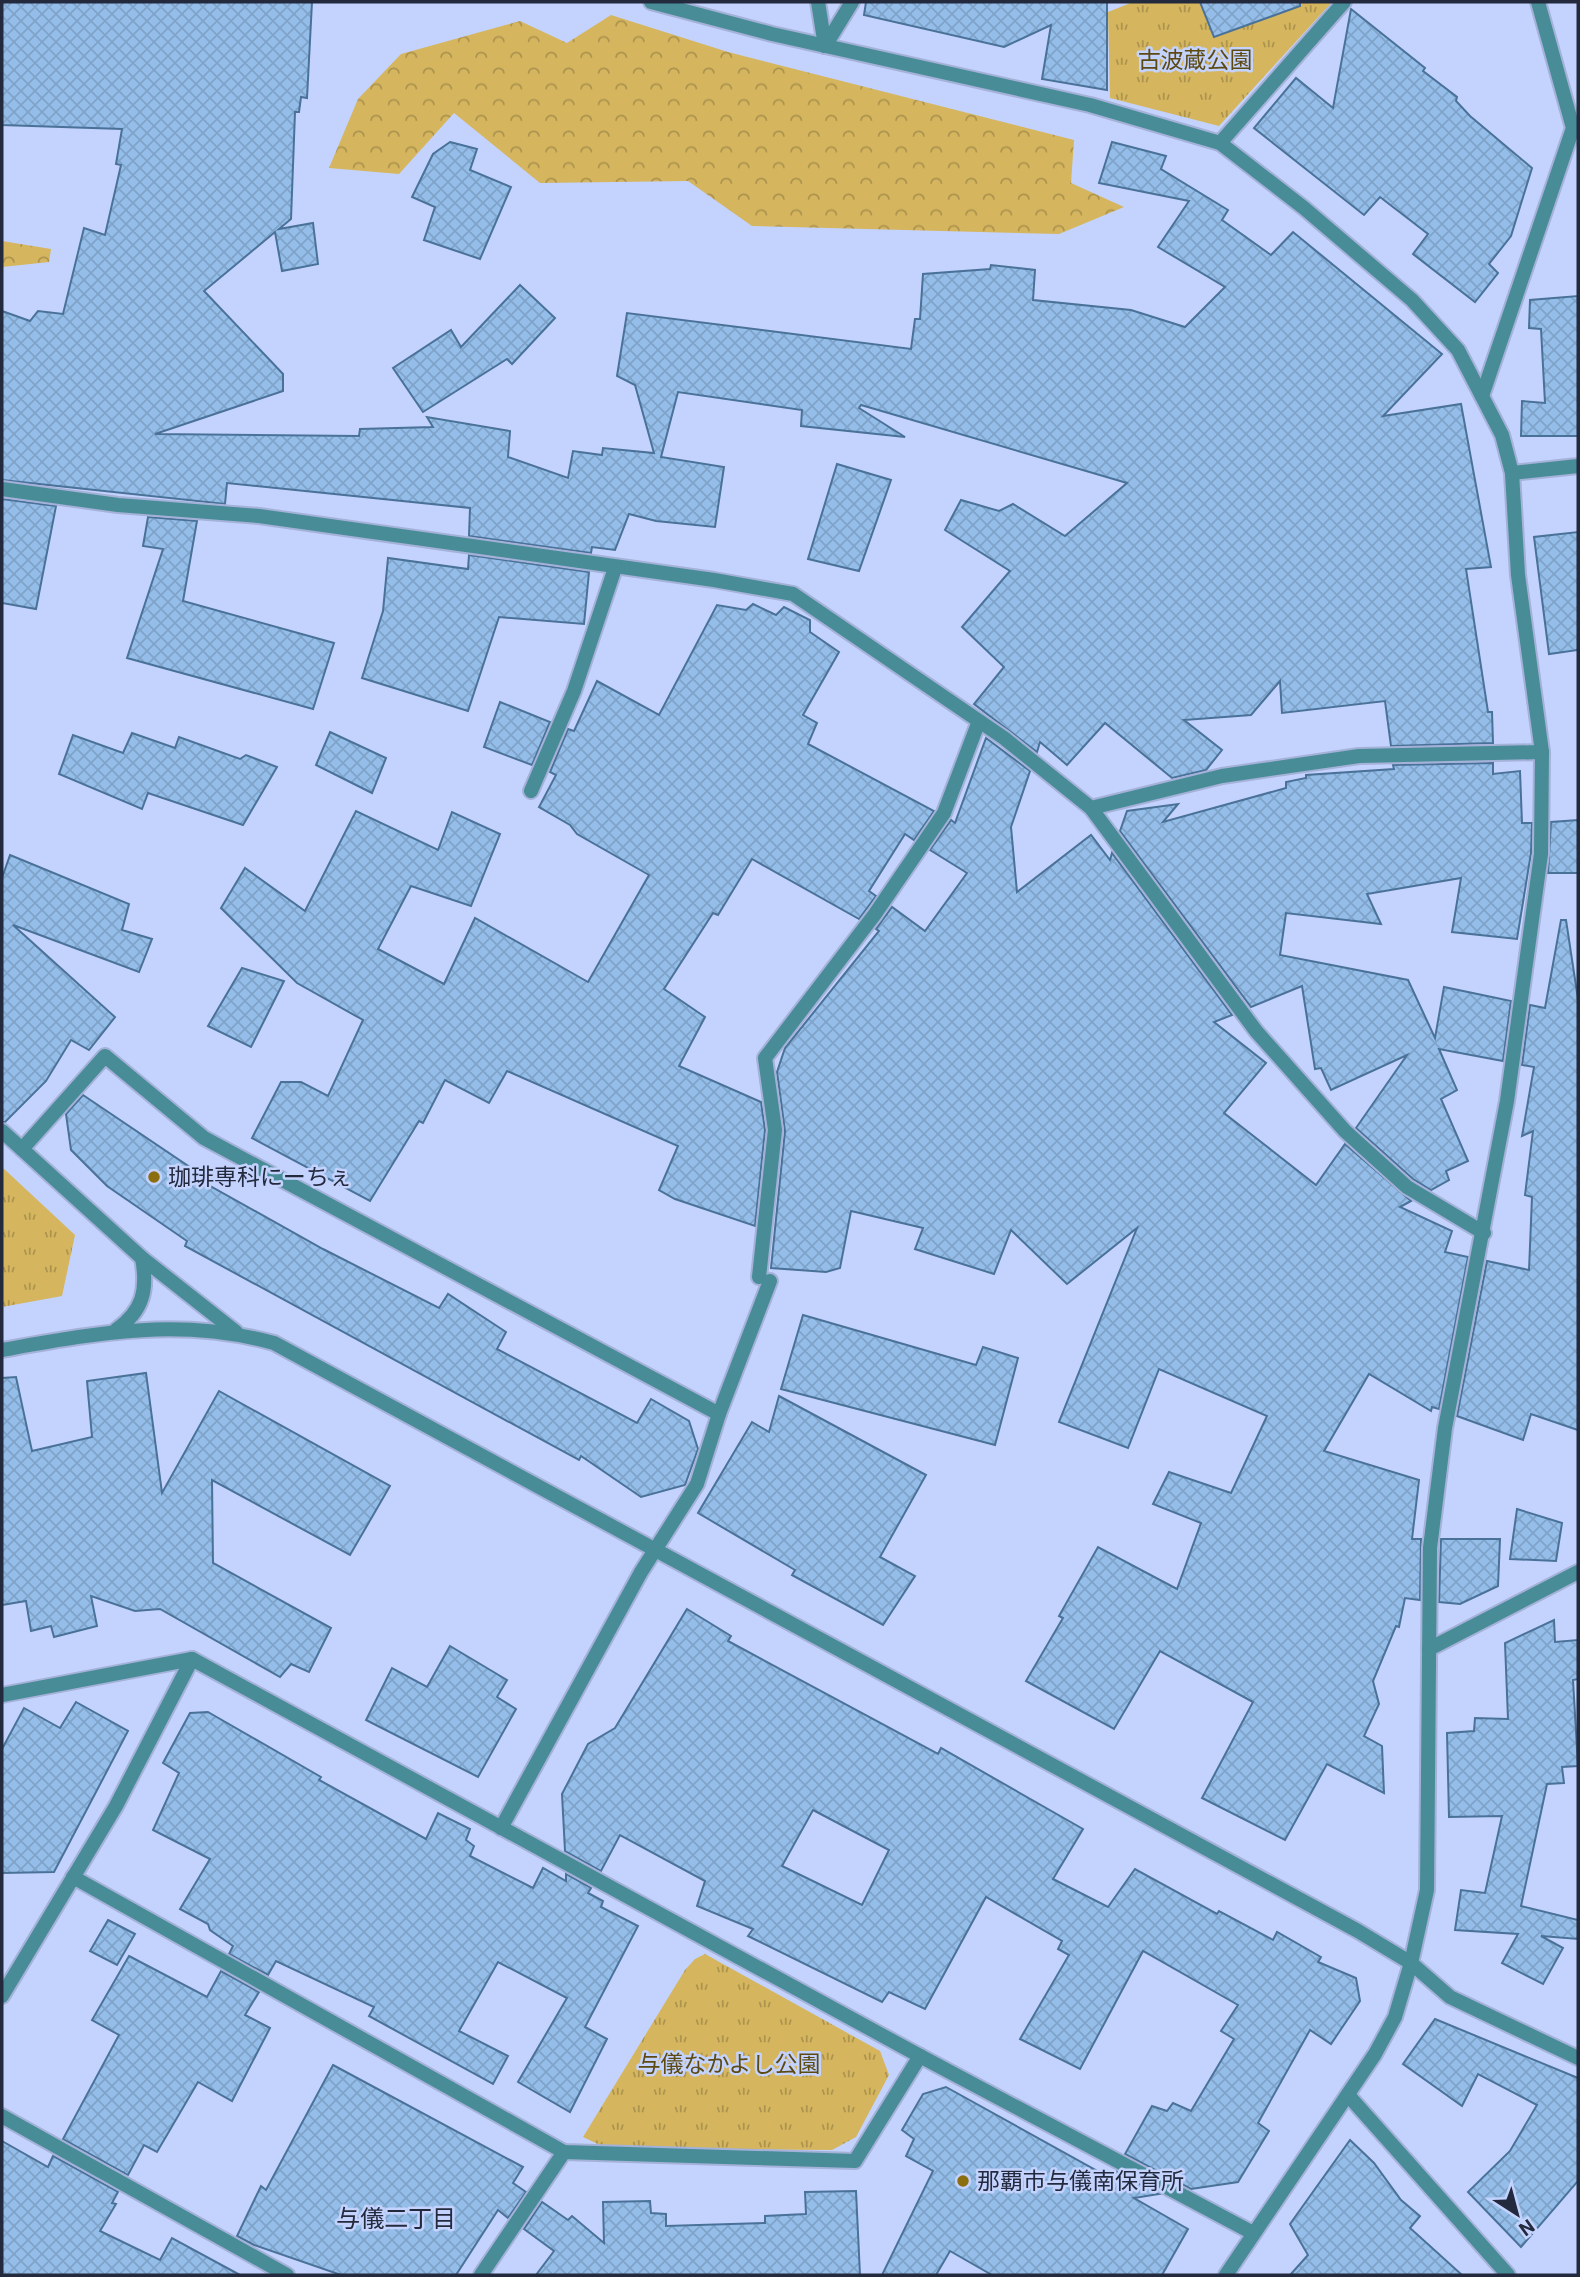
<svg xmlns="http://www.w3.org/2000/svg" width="1580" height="2277" viewBox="0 0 1580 2277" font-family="Roboto,'Noto Sans JP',sans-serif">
<defs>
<pattern id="forest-crowns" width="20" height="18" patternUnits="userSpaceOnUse" patternTransform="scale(1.75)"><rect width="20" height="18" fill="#d5b55d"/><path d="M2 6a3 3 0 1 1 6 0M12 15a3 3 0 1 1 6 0" fill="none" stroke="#ac934e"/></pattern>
<pattern id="park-tufts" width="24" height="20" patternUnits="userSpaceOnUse" patternTransform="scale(1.75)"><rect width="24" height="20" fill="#d5b55d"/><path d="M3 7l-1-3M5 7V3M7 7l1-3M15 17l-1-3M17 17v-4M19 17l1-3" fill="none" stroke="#ac934e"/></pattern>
<pattern id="building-cross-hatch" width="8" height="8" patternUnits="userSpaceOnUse" patternTransform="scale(1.75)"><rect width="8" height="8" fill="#94bee9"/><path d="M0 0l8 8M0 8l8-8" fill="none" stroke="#7fa3c9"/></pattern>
</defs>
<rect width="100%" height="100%" fill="#c4d3fe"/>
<g fill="url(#forest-crowns)">
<path d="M 611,15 L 728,52 L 1074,140 L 1071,183 L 1124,207 L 1059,234 L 752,226 L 688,181 L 540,183 L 454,113 L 399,174 L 329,168 L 358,99 L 401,54 L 520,21 L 567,43 Z"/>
<path d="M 2,241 L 51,249 L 49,262 L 2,267 Z"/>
</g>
<g fill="url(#park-tufts)">
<path d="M 1133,2 L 1332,2 L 1219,126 L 1110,98 L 1108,12 Z"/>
<path d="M 2,1167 L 75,1235 L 62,1296 L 2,1307 Z"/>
<path d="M 705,1954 L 880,2051 L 889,2075 L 856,2137 L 832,2150 L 606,2148 L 583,2137 L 685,1970 L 695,1959 Z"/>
</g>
<g fill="url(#building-cross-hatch)" stroke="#4a7299" stroke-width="2" fill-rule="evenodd">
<path d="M 2,2 L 312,2 L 307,98 L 301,97 L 299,112 L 295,112 L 291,219 L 279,229 L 313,223 L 318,264 L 282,271 L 275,232 L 204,291 L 283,374 L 283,391 L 155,434 L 359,436 L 360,429 L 433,427 L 427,417 L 510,431 L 508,457 L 568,478 L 573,451 L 602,455 L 603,448 L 654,453 L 635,385 L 617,376 L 627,313 L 911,349 L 915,319 L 920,319 L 923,274 L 990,269 L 991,265 L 1035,270 L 1033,300 L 1131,310 L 1185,327 L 1225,287 L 1158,247 L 1189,201 L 1099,183 L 1112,142 L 1166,156 L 1161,169 L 1228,210 L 1222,220 L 1271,255 L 1293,232 L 1442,354 L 1383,416 L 1461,404 L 1491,567 L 1466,569 L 1488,712 L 1492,712 L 1493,743 L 1391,746 L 1385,701 L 1282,713 L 1280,681 L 1251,715 L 1184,720 L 1222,750 L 1206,770 L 1172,778 L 1105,723 L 1067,765 L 1040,742 L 1037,752 L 974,704 L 1004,667 L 962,627 L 1010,571 L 945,530 L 961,500 L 999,511 L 1013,504 L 1065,536 L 1127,483 L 861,405 L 859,408 L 905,437 L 801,426 L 802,410 L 678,392 L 661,457 L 724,467 L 715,527 L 656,521 L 629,514 L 615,550 L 592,547 L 591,553 L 469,536 L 470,508 L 227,483 L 225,504 L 2,480 L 2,311 L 30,321 L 38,311 L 63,314 L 84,228 L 105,235 L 121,165 L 116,164 L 122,129 L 2,125 Z"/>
<path d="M 866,2 L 1107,2 L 1107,90 L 1042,79 L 1051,25 L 1004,47 L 864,15 Z"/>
<path d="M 1200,2 L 1300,2 L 1300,6 L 1214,37 Z"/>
<path d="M 1351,9 L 1425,68 L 1423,71 L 1457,97 L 1456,101 L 1470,116 L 1532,168 L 1511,236 L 1489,264 L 1498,273 L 1475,302 L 1413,254 L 1428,234 L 1380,197 L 1364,215 L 1254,128 L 1296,78 L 1333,108 Z"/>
<path d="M 450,142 L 477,149 L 470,170 L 511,187 L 480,259 L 424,240 L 435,207 L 412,197 L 433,154 Z"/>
<path d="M 520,285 L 555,318 L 512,364 L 507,359 L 423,412 L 393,368 L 451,330 L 461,347 Z"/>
<path d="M 1578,296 L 1578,436 L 1521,436 L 1522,401 L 1545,403 L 1541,329 L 1529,328 L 1530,300 Z"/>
<path d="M 837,464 L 891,480 L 859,571 L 808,559 Z"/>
<path d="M 2,499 L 56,506 L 36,609 L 2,603 Z"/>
<path d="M 148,517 L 197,521 L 183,601 L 334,643 L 313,709 L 127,658 L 163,549 L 143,546 Z"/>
<path d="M 1578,532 L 1578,650 L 1549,654 L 1534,537 Z"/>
<path d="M 469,555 L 589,572 L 584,624 L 499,617 L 468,711 L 362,678 L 383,611 L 388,558 L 468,569 Z"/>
<path d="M 753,604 L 776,615 L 784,607 L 810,620 L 810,632 L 839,652 L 803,715 L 817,723 L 808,744 L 934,811 L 914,840 L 905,834 L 869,891 L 876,896 L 859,919 L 752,859 L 718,915 L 713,913 L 664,989 L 705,1017 L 679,1066 L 761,1102 L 765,1130 L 755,1226 L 675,1199 L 659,1190 L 678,1146 L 507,1071 L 489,1103 L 445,1080 L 423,1123 L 419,1121 L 370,1201 L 252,1138 L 281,1082 L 301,1082 L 328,1096 L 363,1020 L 297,983 L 221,908 L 245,868 L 305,911 L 356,811 L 438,850 L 452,812 L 500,834 L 471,906 L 411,886 L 378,949 L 444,984 L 475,918 L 588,982 L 649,875 L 577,834 L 570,825 L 539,807 L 556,775 L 550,772 L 568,729 L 574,731 L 597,681 L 659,715 L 717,605 L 746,610 Z"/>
<path d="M 500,702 L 550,722 L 532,765 L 484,747 Z"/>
<path d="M 330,732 L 386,758 L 372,793 L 316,765 Z"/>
<path d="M 132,733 L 175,748 L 179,737 L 240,759 L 246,755 L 277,767 L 243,825 L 148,793 L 142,809 L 59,774 L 73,735 L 123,753 Z"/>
<path d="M 986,738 L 1030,771 L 1011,827 L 1017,892 L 1091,835 L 1110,860 L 1112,853 L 1232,1015 L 1214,1022 L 1266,1063 L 1224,1113 L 1316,1185 L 1345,1144 L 1411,1201 L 1400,1207 L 1452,1231 L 1445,1252 L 1468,1257 L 1439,1409 L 1432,1407 L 1431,1411 L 1369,1374 L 1324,1451 L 1419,1480 L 1412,1539 L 1421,1539 L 1420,1600 L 1405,1598 L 1399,1627 L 1396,1626 L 1373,1681 L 1379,1704 L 1364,1736 L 1382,1746 L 1384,1793 L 1327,1764 L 1285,1840 L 1202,1798 L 1253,1702 L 1160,1651 L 1114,1729 L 1026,1681 L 1063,1618 L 1059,1616 L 1098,1547 L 1177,1589 L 1201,1523 L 1153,1504 L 1169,1472 L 1231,1493 L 1267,1416 L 1159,1369 L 1128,1448 L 1059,1422 L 1137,1228 L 1067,1284 L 1011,1230 L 994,1274 L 915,1249 L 923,1228 L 851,1211 L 840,1268 L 826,1272 L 771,1268 L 785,1131 L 777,1072 L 785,1048 L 879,931 L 876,929 L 892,907 L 925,931 L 967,873 L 930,850 L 951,820 L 955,823 Z"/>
<path d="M 1493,763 L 1493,774 L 1520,771 L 1522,823 L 1532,823 L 1531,853 L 1517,939 L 1452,932 L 1461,878 L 1367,894 L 1381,924 L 1286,913 L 1280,955 L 1408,980 L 1435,1038 L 1444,987 L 1511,1001 L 1503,1061 L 1439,1049 L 1457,1090 L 1441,1099 L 1468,1161 L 1446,1171 L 1449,1180 L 1431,1190 L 1413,1179 L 1356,1128 L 1407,1055 L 1331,1090 L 1321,1068 L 1315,1069 L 1302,986 L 1251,1007 L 1120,831 L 1127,811 L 1178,804 L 1163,822 L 1286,788 L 1286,782 L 1306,778 L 1306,775 L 1394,769 L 1393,765 Z"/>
<path d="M 1578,820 L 1578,873 L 1548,873 L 1551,822 Z"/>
<path d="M 10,855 L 129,904 L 122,930 L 152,939 L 139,972 L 13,925 L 115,1017 L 89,1050 L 71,1040 L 46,1081 L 5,1122 L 2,1122 L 2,878 Z"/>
<path d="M 1561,920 L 1566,920 L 1578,999 L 1578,1430 L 1531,1414 L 1523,1440 L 1457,1416 L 1487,1261 L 1529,1270 L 1532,1197 L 1525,1195 L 1533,1131 L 1522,1136 L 1534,1067 L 1522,1065 L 1530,1005 L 1545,1008 Z"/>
<path d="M 242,968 L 284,981 L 251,1047 L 208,1026 Z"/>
<path d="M 83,1095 L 200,1174 L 196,1178 L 323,1249 L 439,1308 L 448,1294 L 506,1332 L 497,1349 L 637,1423 L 651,1399 L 689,1421 L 698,1449 L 685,1485 L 641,1497 L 581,1456 L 579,1460 L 185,1246 L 187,1241 L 107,1186 L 71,1150 L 66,1114 Z"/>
<path d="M 803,1315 L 976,1365 L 983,1347 L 1018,1358 L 995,1445 L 781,1389 Z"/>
<path d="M 146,1373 L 162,1493 L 219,1391 L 390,1486 L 350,1555 L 212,1480 L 213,1563 L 331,1628 L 309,1672 L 291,1664 L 280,1677 L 160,1609 L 135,1611 L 91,1596 L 97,1626 L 54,1637 L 51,1626 L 31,1631 L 26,1601 L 2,1605 L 2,1378 L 16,1377 L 32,1451 L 92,1437 L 87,1381 Z"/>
<path d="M 779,1396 L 926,1475 L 880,1557 L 915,1576 L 883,1625 L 792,1575 L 795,1570 L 698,1513 L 752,1422 L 769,1432 Z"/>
<path d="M 1517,1509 L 1562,1523 L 1556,1561 L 1510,1559 Z"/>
<path d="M 1441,1539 L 1500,1539 L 1498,1586 L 1460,1604 L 1439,1602 Z"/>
<path d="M 687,1609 L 731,1636 L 728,1641 L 938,1754 L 941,1748 L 1083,1829 L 1053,1879 L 1108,1907 L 1135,1869 L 1217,1914 L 1219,1911 L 1273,1940 L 1277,1932 L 1321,1957 L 1318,1962 L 1356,1978 L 1360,2001 L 1331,2044 L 1310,2030 L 1258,2123 L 1269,2131 L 1238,2182 L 1191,2189 L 1125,2154 L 1152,2106 L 1167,2111 L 1173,2103 L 1191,2111 L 1234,2039 L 1221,2031 L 1238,2005 L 1143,1951 L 1080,2069 L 1020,2039 L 1069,1955 L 1058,1949 L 1062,1941 L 986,1897 L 925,2009 L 889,1992 L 882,2002 L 748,1936 L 753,1929 L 697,1906 L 705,1881 L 620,1835 L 601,1871 L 565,1851 L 562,1794 L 588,1744 L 615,1728 ZM 813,1810 L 889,1850 L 862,1905 L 782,1866 Z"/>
<path d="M 1554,1620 L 1555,1642 L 1578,1640 L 1578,1679 L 1573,1680 L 1578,1766 L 1562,1767 L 1564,1783 L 1547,1784 L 1521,1906 L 1578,1920 L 1578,1939 L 1541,1936 L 1563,1948 L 1543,1984 L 1502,1963 L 1518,1934 L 1455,1930 L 1461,1890 L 1485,1893 L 1502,1816 L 1449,1817 L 1447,1733 L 1474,1731 L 1475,1718 L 1508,1719 L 1505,1643 Z"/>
<path d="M 450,1646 L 507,1680 L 497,1697 L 516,1709 L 478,1777 L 366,1720 L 392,1668 L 427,1687 Z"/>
<path d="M 76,1702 L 128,1731 L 54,1872 L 2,1873 L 2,1749 L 24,1708 L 60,1728 Z"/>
<path d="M 208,1712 L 321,1777 L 319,1780 L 426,1839 L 438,1813 L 470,1829 L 466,1840 L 474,1846 L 470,1856 L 533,1888 L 543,1868 L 566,1881 L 566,1874 L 591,1888 L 588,1893 L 603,1901 L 601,1907 L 638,1926 L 585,2027 L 607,2039 L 570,2112 L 518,2082 L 567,1998 L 498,1962 L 459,2031 L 508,2056 L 493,2084 L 369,2016 L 374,2007 L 276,1961 L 268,1975 L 229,1954 L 233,1946 L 210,1930 L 208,1924 L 180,1909 L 210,1859 L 153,1830 L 179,1773 L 163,1763 L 190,1713 Z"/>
<path d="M 108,1920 L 135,1934 L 117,1965 L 90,1951 Z"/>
<path d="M 129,1956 L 207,1997 L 221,1971 L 259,1992 L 245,2015 L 270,2028 L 232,2101 L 198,2082 L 157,2152 L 144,2145 L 128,2175 L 63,2139 L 119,2035 L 92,2020 Z"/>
<path d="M 1435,2019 L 1578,2078 L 1578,2181 L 1521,2247 L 1468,2192 L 1510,2151 L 1537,2105 L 1478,2074 L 1462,2106 L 1403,2064 Z"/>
<path d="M 333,2065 L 523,2167 L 513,2183 L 526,2192 L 508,2218 L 498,2210 L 456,2275 L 341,2275 L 254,2245 L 237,2236 L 261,2186 L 266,2190 Z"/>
<path d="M 946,2087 L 1112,2179 L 1116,2171 L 1159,2194 L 1134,2198 L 1188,2229 L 1162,2275 L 992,2275 L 950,2251 L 936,2275 L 882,2275 L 933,2171 L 906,2156 L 914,2139 L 902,2130 L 923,2094 Z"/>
<path d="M 1350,2140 L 1374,2163 L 1401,2200 L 1420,2216 L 1410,2228 L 1462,2275 L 1290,2275 L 1308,2255 L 1290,2224 Z"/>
<path d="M 2,2141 L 48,2167 L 53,2156 L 118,2192 L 112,2203 L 116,2204 L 100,2231 L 160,2260 L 172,2238 L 240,2275 L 2,2275 Z"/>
<path d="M 856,2191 L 860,2275 L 536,2275 L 554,2251 L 524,2229 L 542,2202 L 568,2220 L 572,2216 L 604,2243 L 603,2202 L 650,2201 L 651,2213 L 666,2214 L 666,2226 L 765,2223 L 765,2216 L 806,2214 L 805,2192 Z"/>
</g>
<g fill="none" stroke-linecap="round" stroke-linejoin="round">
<g stroke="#a4b1d8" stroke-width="18">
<g id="minor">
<path d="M 651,2 L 772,34 L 1090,105 L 1220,143 L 1304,208 L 1412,300 L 1458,350 L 1502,435 L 1512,473 L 1518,575 L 1542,752 L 1541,854 L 1507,1101 L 1445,1428 L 1430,1548 L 1427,1890 L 1411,1963 L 1395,2017 L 1375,2054 L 1226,2275"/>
<path d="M 818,2 L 825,46"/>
<path d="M 825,46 L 852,2"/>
<path d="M 1220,143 L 1344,2"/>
<path d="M 1482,396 L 1573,128 L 1538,2"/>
<path d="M 1512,473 L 1578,466"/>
<path d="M 2,489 L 118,505 L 259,516 L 714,580 L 793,594 L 1004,738 L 1091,808 L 1256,1031 L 1345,1131 L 1407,1187 L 1484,1233"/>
<path d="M 531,791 L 574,691 L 615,568"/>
<path d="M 1091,808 L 1222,776 L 1359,756 L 1542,752"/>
<path d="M 2,1131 L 142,1258 L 236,1332"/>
<path d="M 22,1149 L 105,1056 L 204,1138 L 719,1414"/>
<path d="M 759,1277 L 775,1130 L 765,1058 L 875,914 L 944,813 L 979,721"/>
<path d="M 116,1330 C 143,1311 148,1290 142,1258"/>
<path d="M 1429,1649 L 1578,1572"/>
<path d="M 2,1695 L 192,1659 L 920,2056 L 1253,2233"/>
<path d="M 501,1828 L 641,1572 L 697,1484 L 719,1414 L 770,1281"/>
<path d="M 73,1877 L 564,2152 L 855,2161 L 920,2056"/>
<path d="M 2,1996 L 116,1806 L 192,1659"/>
<path d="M 1348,2095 L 1508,2275"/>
<path d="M 2,2116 L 287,2275"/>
<path d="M 481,2275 L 564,2152"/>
</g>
</g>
<g stroke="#a4b1d8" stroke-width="18">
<path id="tertiary" d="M 2,1350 C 97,1333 179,1317 274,1343 L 1358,1931 L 1411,1963 L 1450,1997 L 1578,2058"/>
</g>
<use href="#minor" stroke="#478c97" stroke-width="14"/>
<use href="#tertiary" stroke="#478c97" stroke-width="14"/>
</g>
<g fill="#8b6e10" stroke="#c4d3fe" stroke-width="2.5">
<circle cx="154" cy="1177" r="7"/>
<circle cx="963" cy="2181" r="7"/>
</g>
<g text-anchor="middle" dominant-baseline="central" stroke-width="5" stroke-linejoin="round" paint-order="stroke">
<g font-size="23" fill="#5c4a12" stroke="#c4d3fe">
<text x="1195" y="60">古波蔵公園</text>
<text x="729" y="2064">与儀なかよし公園</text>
</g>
<g font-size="23" fill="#232a3e" stroke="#c4d3fe" text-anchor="start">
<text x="168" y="1177">珈琲専科にーちぇ</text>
<text x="977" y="2181">那覇市与儀南保育所</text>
</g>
<g font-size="24" fill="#232a3e" stroke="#c4d3fe">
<text x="396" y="2219">与儀二丁目</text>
</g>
</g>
<rect width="1580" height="2277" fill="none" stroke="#232a3e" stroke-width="7"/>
<g transform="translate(1517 2214) rotate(144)" stroke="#c4d3fe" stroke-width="5" paint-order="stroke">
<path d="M0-5L12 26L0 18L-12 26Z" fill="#232a3e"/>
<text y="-10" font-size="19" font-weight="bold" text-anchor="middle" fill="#232a3e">N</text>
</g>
</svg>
